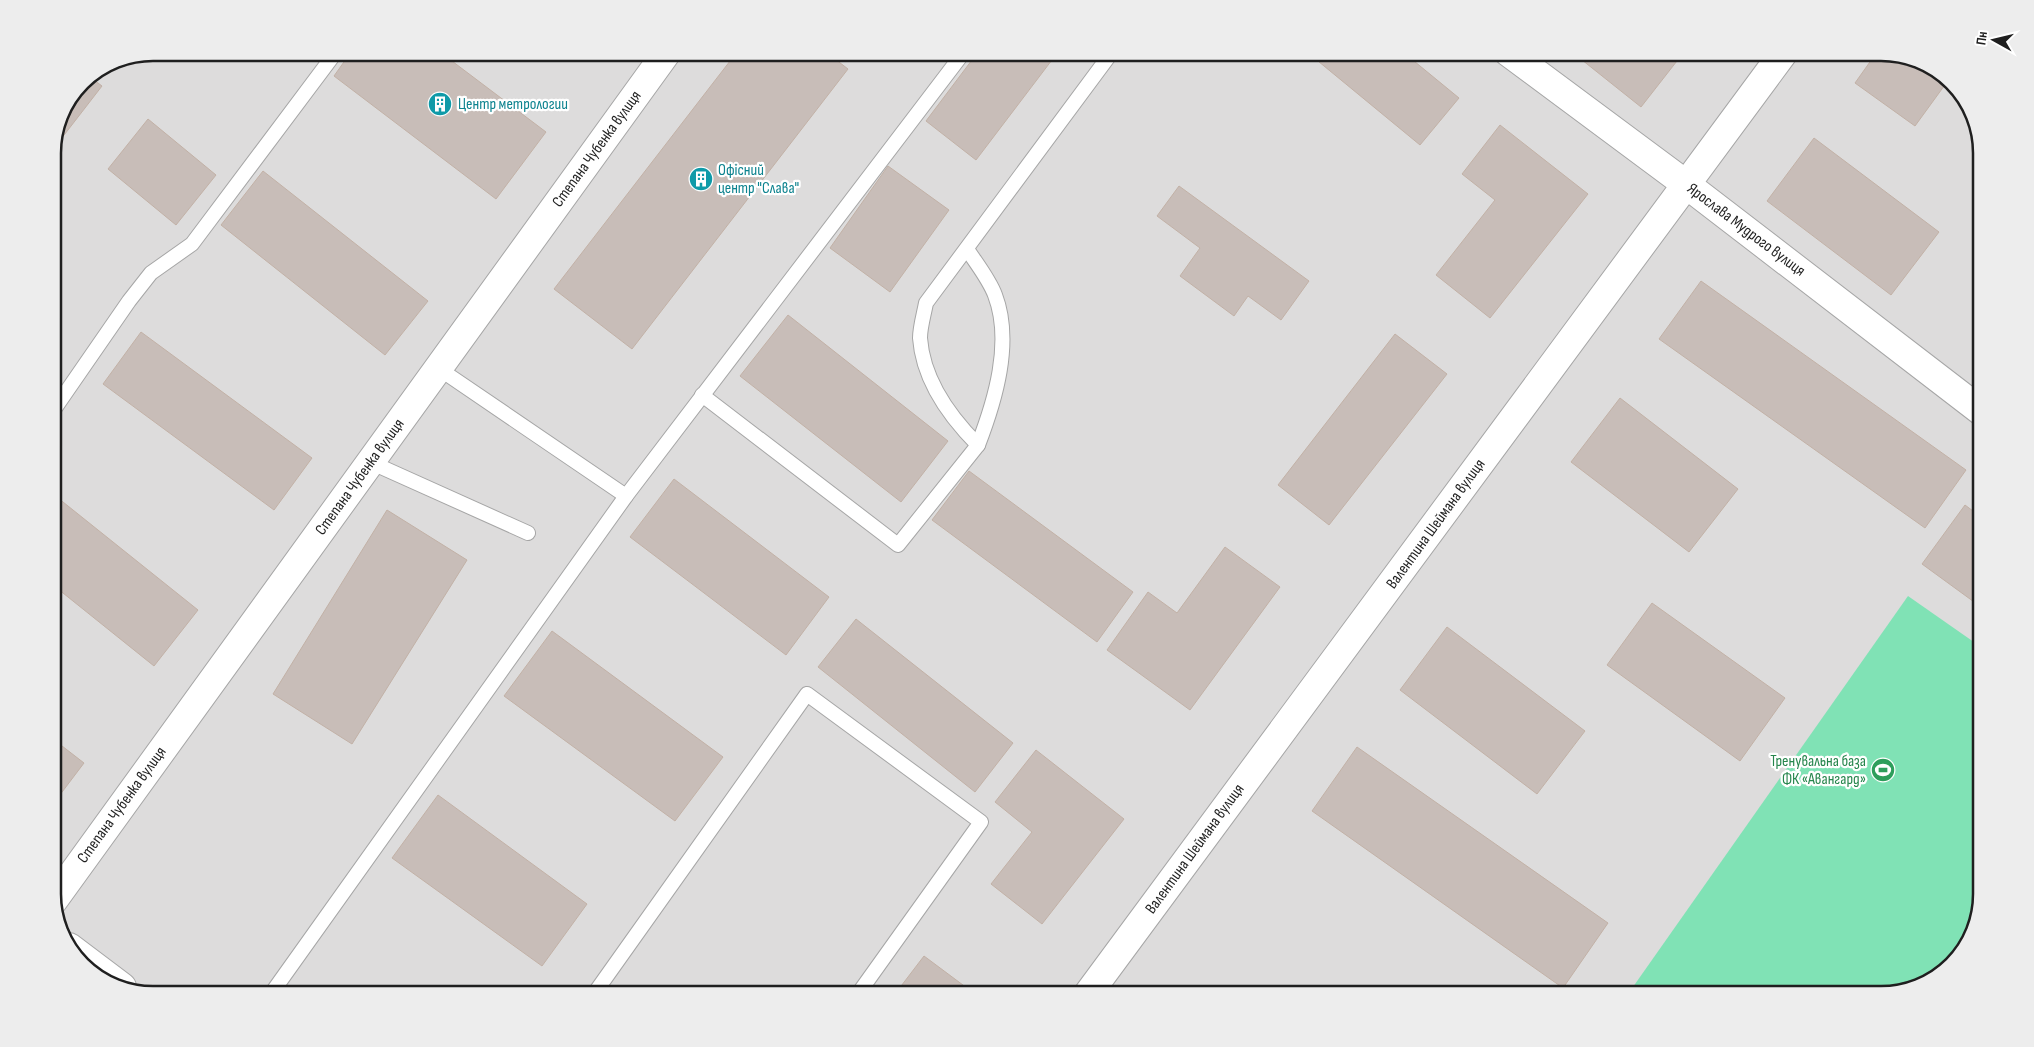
<svg xmlns="http://www.w3.org/2000/svg" width="2034" height="1047" viewBox="0 0 2034 1047" font-family="'Sofia Sans Condensed',sans-serif">
<rect width="100%" height="100%" fill="#f0ebe5"/>
<path fill="#dddcdc" d="M 154,52 L 1880,52 L 1925,63 L 1964,97 L 1981,147 L 1981,893 L 1971,938 L 1936,978 L 1881,994 L 154,994 L 109,984 L 70,950 L 53,900 L 53,147 L 60,115 L 82,82 L 115,60 Z"/>
<path fill="#80e2b5" d="M 1908,596 L 1981,647 L 1981,893 L 1971,938 L 1936,978 L 1881,994 L 1628,994 Z"/>
<g fill="#c8bdb8" stroke="#c2b1a6">
<path d="M 351,52 L 440,52 L 546,132 L 496,199 L 334,76 Z"/>
<path d="M 737,52 L 826,52 L 848,69 L 632,349 L 554,289 Z"/>
<path d="M 978,52 L 1058,52 L 976,160 L 926,121 Z"/>
<path d="M 1307,52 L 1403,52 L 1459,98 L 1420,145 Z"/>
<path d="M 1572,52 L 1684,52 L 1641,107 Z"/>
<path d="M 1877,52 L 1925,63 L 1947,82 L 1915,126 L 1855,83 Z"/>
<path d="M 90,77 L 102,86 L 61,139 L 56,135 L 60,115 L 82,82 Z"/>
<path d="M 148,119 L 216,175 L 176,225 L 108,169 Z"/>
<path d="M 1500,125 L 1588,194 L 1490,318 L 1436,275 L 1495,200 L 1462,174 Z"/>
<path d="M 1814,138 L 1939,232 L 1891,295 L 1767,201 Z"/>
<path d="M 888,166 L 949,210 L 890,292 L 830,248 Z"/>
<path d="M 263,171 L 428,301 L 385,355 L 221,225 Z"/>
<path d="M 1179,186 L 1309,281 L 1281,320 L 1248,296 L 1234,316 L 1180,276 L 1200,248 L 1157,216 Z"/>
<path d="M 1701,281 L 1966,470 L 1925,528 L 1659,339 Z"/>
<path d="M 788,315 L 948,441 L 901,502 L 740,376 Z"/>
<path d="M 141,332 L 312,458 L 274,510 L 103,384 Z"/>
<path d="M 1395,334 L 1447,374 L 1329,525 L 1278,485 Z"/>
<path d="M 1620,398 L 1738,489 L 1689,552 L 1571,462 Z"/>
<path d="M 969,471 L 1133,592 L 1097,642 L 932,520 Z"/>
<path d="M 674,479 L 829,597 L 786,655 L 630,537 Z"/>
<path d="M 53,494 L 198,610 L 154,666 L 53,585 Z"/>
<path d="M 1965,505 L 1981,517 L 1981,607 L 1922,564 Z"/>
<path d="M 387,510 L 467,560 L 352,744 L 273,694 Z"/>
<path d="M 1225,547 L 1280,587 L 1190,710 L 1107,650 L 1148,592 L 1177,613 Z"/>
<path d="M 1652,603 L 1785,698 L 1740,761 L 1607,665 Z"/>
<path d="M 856,619 L 1013,743 L 975,792 L 818,667 Z"/>
<path d="M 1447,627 L 1585,731 L 1537,794 L 1400,690 Z"/>
<path d="M 552,631 L 723,757 L 675,821 L 504,696 Z"/>
<path d="M 53,739 L 84,763 L 53,804 Z"/>
<path d="M 1357,747 L 1608,923 L 1563,988 L 1312,811 Z"/>
<path d="M 1036,750 L 1124,819 L 1042,924 L 991,884 L 1032,832 L 995,802 Z"/>
<path d="M 438,795 L 587,904 L 542,966 L 392,858 Z"/>
<path d="M 924,956 L 975,994 L 895,994 Z"/>
</g>
<g fill="none" stroke-linecap="round" stroke-linejoin="round">
<g stroke="#a6a6a6" stroke-width="16">
<g id="service">
<path d="M 967,249 C 976,263 989,279 995,295 C 1013,342 995,401 978,445"/>
<path d="M 438,368 L 626,496 L 964,52"/>
<path d="M 702,395 L 898,545 L 978,445 C 949,416 923,380 920,338 C 920,327 924,314 926,303 L 1112,52"/>
<path d="M 53,411 L 129,301 L 151,273 L 192,244 L 336,52"/>
<path d="M 370,462 L 528,533"/>
<path d="M 271,994 L 626,496"/>
<path d="M 594,994 L 807,694 L 981,822 L 858,994"/>
</g>
</g>
<g stroke="#a6a6a6" stroke-width="30">
<g id="minor">
<path d="M 53,901 L 667,52"/>
<path d="M 69,947 L 122,987"/>
<path d="M 1088,994 L 1784,52"/>
</g>
</g>
<g stroke="#a6a6a6" stroke-width="30">
<path id="tertiary" d="M 1508,52 L 1687,185 L 1981,411"/>
</g>
<use href="#service" stroke="#fff" stroke-width="14"/>
<use href="#minor" stroke="#fff" stroke-width="28"/>
<use href="#tertiary" stroke="#fff" stroke-width="28"/>
</g>
<defs>
<g id="building-disc" transform="scale(1.25)"><circle r="9.5" fill="#0f9aa8" stroke="#fff"/><path d="M-4-6H4V6H1V3H-1V6H-4ZM-2.5-4.3h1.7v1.8h-1.7ZM.8-4.3h1.7v1.8H.8ZM-2.5-1h1.7V.8h-1.7ZM.8-1h1.7V.8H.8Z" fill="#fff"/></g>
<g id="stadium-disc" transform="scale(1.25)"><circle r="9.5" fill="#2e9e5b" stroke="#fff"/><path d="M0-5a6.5 5 0 1 0 0 10a6.5 5 0 1 0 0-10ZM-3.5-1.8h7v3.6h-7Z" fill="#fff"/></g>
</defs>
<g fill-rule="evenodd">
<use href="#building-disc" x="440" y="104"/>
<use href="#building-disc" x="701" y="179"/>
<use href="#stadium-disc" x="1883" y="770"/>
</g>
<g text-anchor="middle" dominant-baseline="central" stroke-width="4.5" stroke-linejoin="round" paint-order="stroke">
<g font-size="16" fill="#0d838f" stroke="#fff" text-anchor="start">
<text x="458" y="104">Центр метрологии</text>
<text x="718" y="170">Офісний<tspan x="718" dy="18">центр "Слава"</tspan></text>
</g>
<g font-size="16" fill="#1f1f1f" stroke="#fff">
<text transform="translate(597 149) rotate(-54)">Степана Чубенка вулиця</text>
<text transform="translate(1746 230) rotate(37)">Ярослава Мудрого вулиця</text>
<text transform="translate(360 477) rotate(-54)">Степана Чубенка вулиця</text>
<text transform="translate(1436 524) rotate(-54)">Валентина Шеймана вулиця</text>
<text transform="translate(122 805) rotate(-54)">Степана Чубенка вулиця</text>
<text transform="translate(1195 849) rotate(-54)">Валентина Шеймана вулиця</text>
</g>
<g font-size="16" fill="#27864d" stroke="#fff" text-anchor="end">
<text x="1866" y="761">Тренувальна база<tspan x="1866" dy="18">ФК «Авангард»</tspan></text>
</g>
</g>
<path d="M0 0H2034V1047H0ZM153 61H1881A92 92 0 0 1 1973 153V894A92 92 0 0 1 1881 986H153A92 92 0 0 1 61 894V153A92 92 0 0 1 153 61Z" fill="#ededed" fill-rule="evenodd"/>
<path fill="none" stroke="#1f1f1f" stroke-width="2.5" d="M153 61H1881A92 92 0 0 1 1973 153V894A92 92 0 0 1 1881 986H153A92 92 0 0 1 61 894V153A92 92 0 0 1 153 61Z"/>
<g transform="translate(1994 40) rotate(278)" stroke="#ffffff" stroke-width="4" paint-order="stroke">
<path d="M0-4L9 19L0 12L-9 19Z" fill="#1f1f1f"/>
<text y="-8" font-size="14" font-weight="bold" text-anchor="middle" fill="#1f1f1f">Пн</text>
</g>
</svg>
